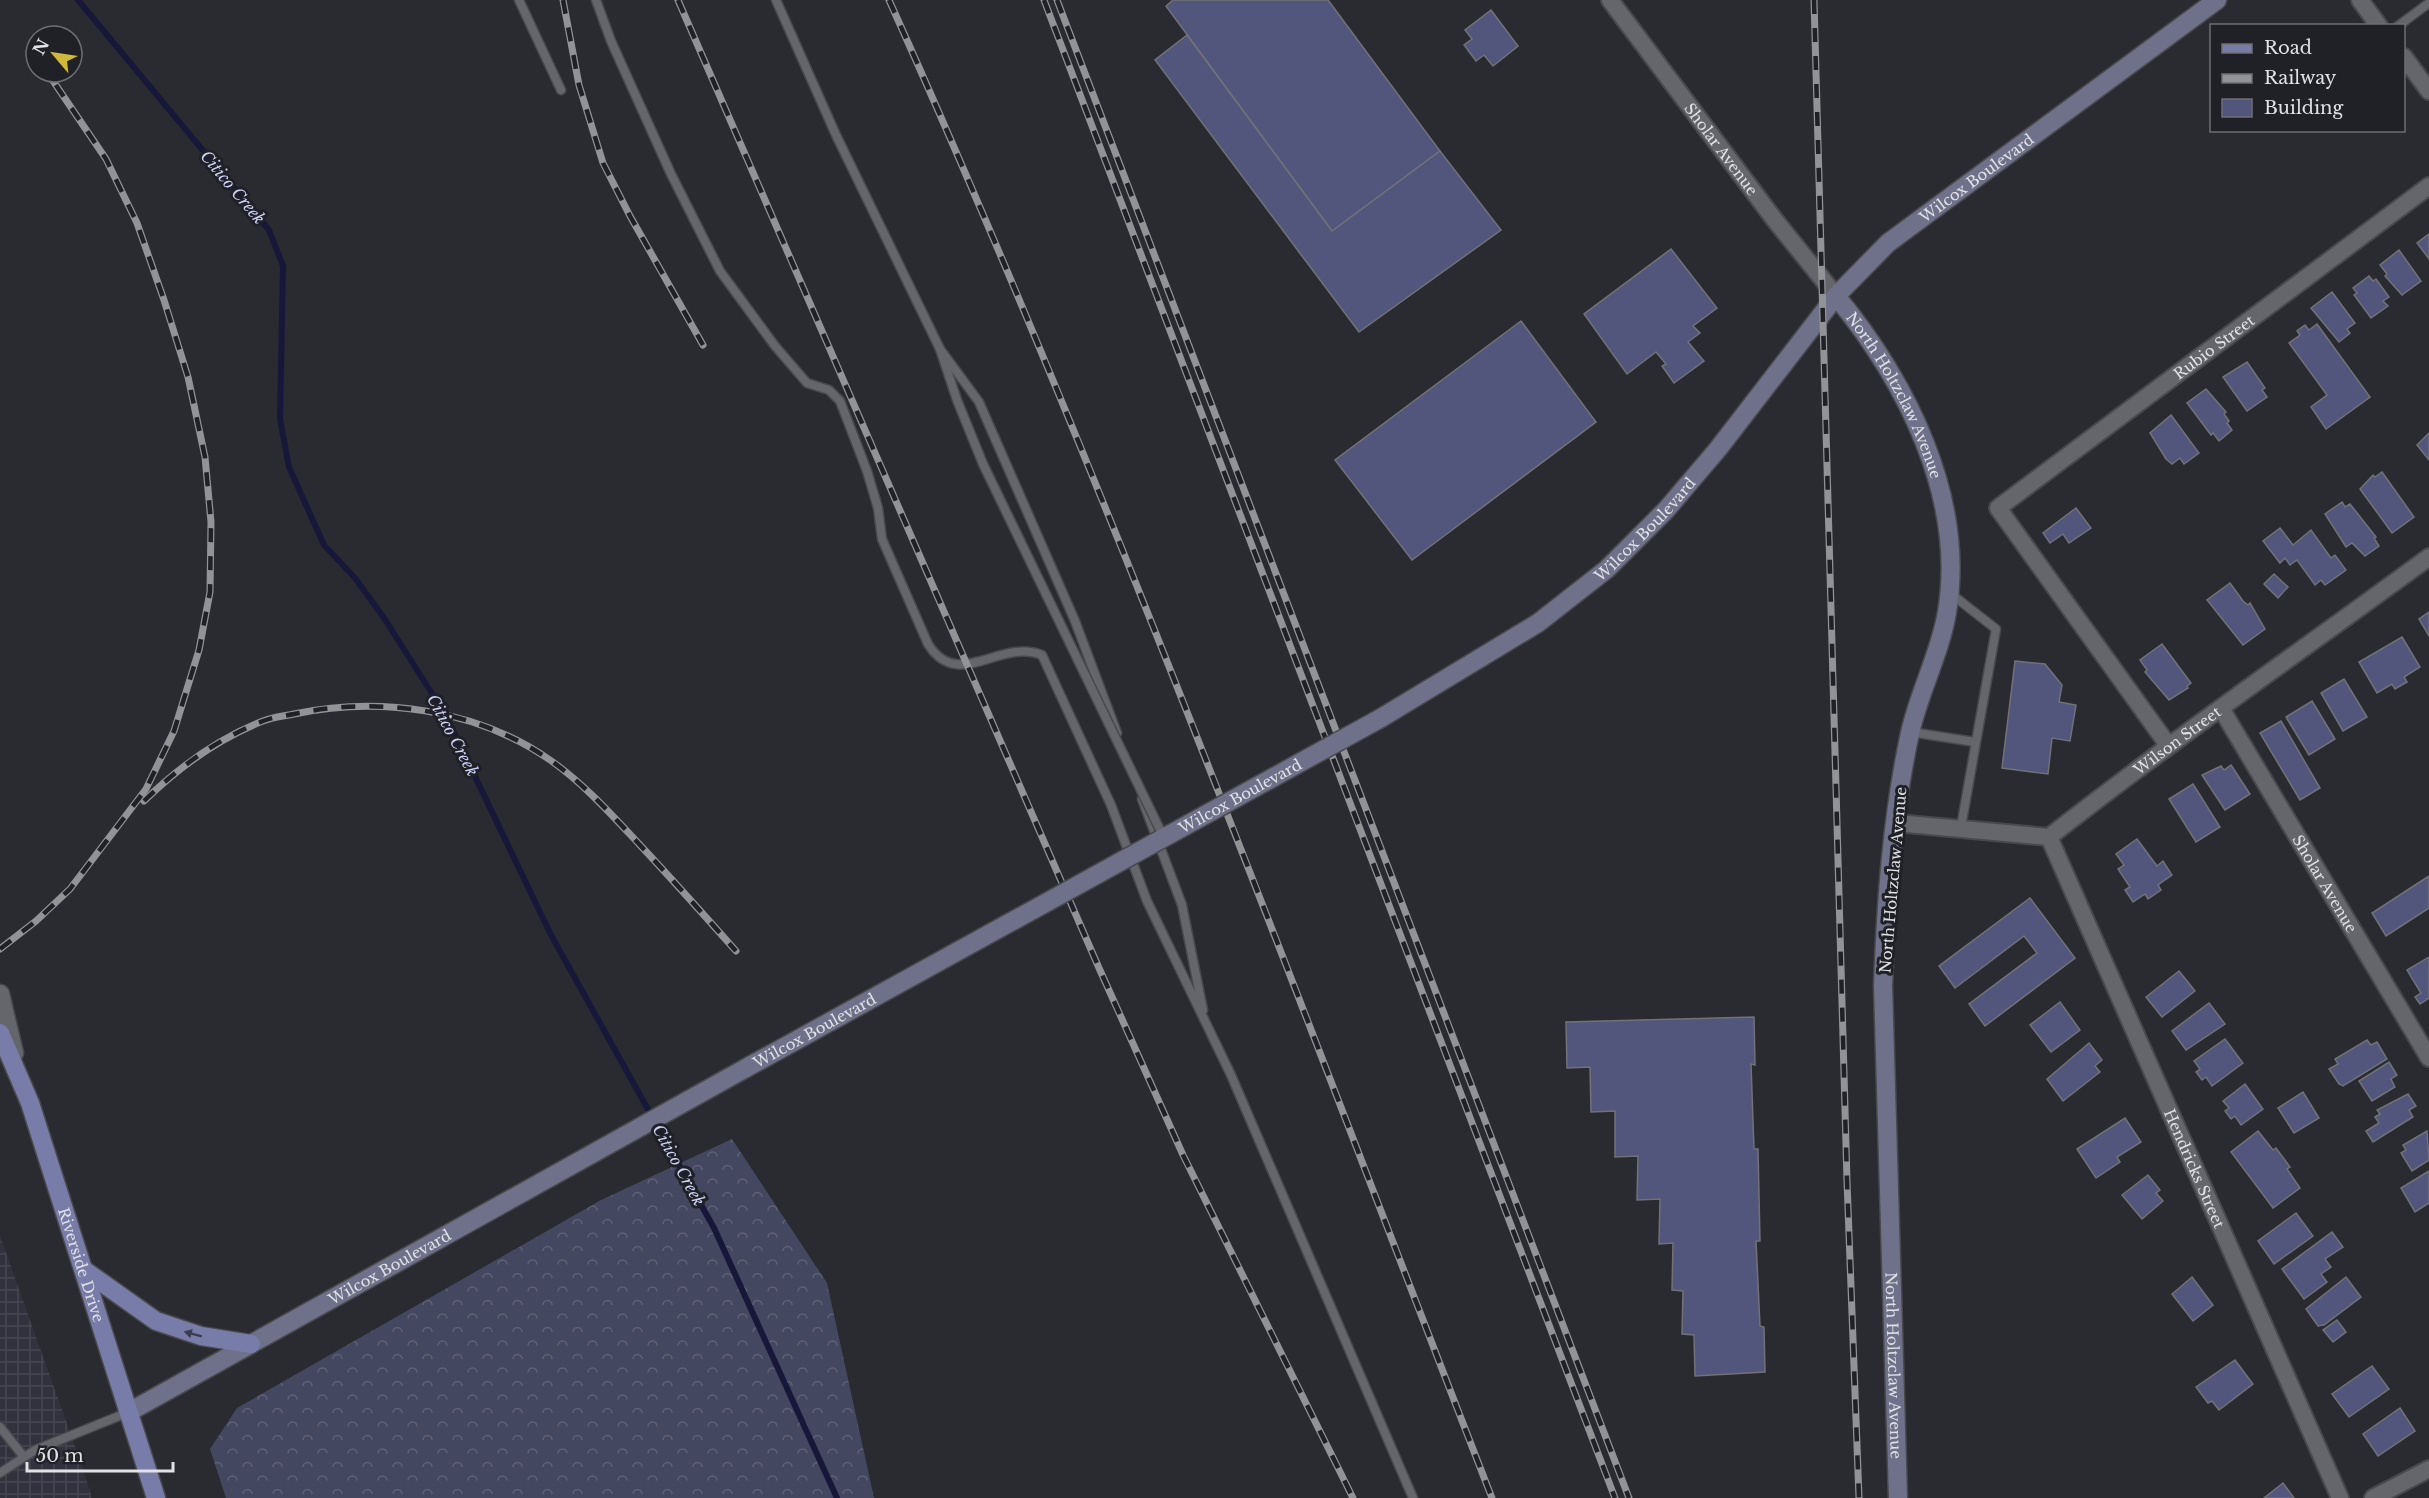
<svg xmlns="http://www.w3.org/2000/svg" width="2429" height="1498" viewBox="0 0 2429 1498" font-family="'Libre Baskerville',serif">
<defs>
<pattern id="industrial-grid" width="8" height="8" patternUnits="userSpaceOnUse" patternTransform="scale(1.5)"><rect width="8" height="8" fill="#31323d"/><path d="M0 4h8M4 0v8" fill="none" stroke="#454650"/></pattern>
<pattern id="forest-crowns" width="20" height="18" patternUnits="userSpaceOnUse" patternTransform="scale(1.5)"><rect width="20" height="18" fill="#444760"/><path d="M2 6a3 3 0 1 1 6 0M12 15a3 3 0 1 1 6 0" fill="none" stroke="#5f6177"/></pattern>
</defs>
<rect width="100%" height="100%" fill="#2a2b30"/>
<path fill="url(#industrial-grid)" d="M 0,1236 L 81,1463 L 92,1498 L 0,1498 Z"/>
<path fill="url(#forest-crowns)" d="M 732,1139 L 827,1283 L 874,1498 L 226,1498 L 210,1449 L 237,1408 L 601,1200 Z"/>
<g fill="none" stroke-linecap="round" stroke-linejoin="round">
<path stroke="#171839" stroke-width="6" d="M 78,0 L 269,230 L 283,266 L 280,419 L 289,467 L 324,545 L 355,578 L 384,618 L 445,714 L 551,935 L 714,1228 L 837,1498"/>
</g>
<g fill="#52567c" stroke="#717278" stroke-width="1.5">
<path d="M 1173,0 L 1328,0 L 1440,151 L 1332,231 L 1166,6 Z"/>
<path d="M 1491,10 L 1518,46 L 1493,66 L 1484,55 L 1476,61 L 1464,45 L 1472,39 L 1465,30 Z"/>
<path d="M 1187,35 L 1332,231 L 1440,151 L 1501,230 L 1359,332 L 1155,60 Z"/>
<path d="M 2429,234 L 2429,259 L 2417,243 Z"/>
<path d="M 1671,249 L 1717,308 L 1693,326 L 1700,333 L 1688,342 L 1704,361 L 1674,383 L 1662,366 L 1666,364 L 1656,352 L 1627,374 L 1584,314 Z"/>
<path d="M 2399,250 L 2421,281 L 2402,295 L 2385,276 L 2387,274 L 2380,265 Z"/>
<path d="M 2369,276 L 2373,281 L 2376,279 L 2389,297 L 2383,301 L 2388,306 L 2371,318 L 2354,295 L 2357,293 L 2353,288 Z"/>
<path d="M 2332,292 L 2355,323 L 2347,329 L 2350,333 L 2339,342 L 2311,308 Z"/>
<path d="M 1521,321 L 1596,422 L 1412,560 L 1335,460 Z"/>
<path d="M 2317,324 L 2370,397 L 2326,429 L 2311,407 L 2327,395 L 2289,343 L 2300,335 L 2297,331 L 2305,325 L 2309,330 Z"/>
<path d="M 2247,362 L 2265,388 L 2262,390 L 2267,397 L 2247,411 L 2223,377 Z"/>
<path d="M 2206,389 L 2226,412 L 2224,414 L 2229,421 L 2227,423 L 2232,430 L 2219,441 L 2213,433 L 2211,435 L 2187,403 Z"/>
<path d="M 2171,415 L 2199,453 L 2184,464 L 2180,458 L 2172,464 L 2166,459 L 2150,433 Z"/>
<path d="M 2429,433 L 2429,460 L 2417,445 Z"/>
<path d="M 2382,472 L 2414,517 L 2392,533 L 2360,489 L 2373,475 L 2375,477 Z"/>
<path d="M 2342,502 L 2345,507 L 2350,504 L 2376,537 L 2374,538 L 2379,546 L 2365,556 L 2352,543 L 2346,547 L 2325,514 Z"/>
<path d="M 2076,508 L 2091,528 L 2069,543 L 2063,534 L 2050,543 L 2043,533 Z"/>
<path d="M 2280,528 L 2293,545 L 2311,530 L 2331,558 L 2335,555 L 2346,570 L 2325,585 L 2321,580 L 2315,585 L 2297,560 L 2290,565 L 2285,558 L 2280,563 L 2263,541 Z"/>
<path d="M 2274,574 L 2288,587 L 2278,598 L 2264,584 Z"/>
<path d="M 2230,583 L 2243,601 L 2248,605 L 2250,603 L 2265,629 L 2243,645 L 2207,600 Z"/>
<path d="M 2429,612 L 2429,636 L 2419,619 Z"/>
<path d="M 2402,637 L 2420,667 L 2404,677 L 2407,682 L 2395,689 L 2392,684 L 2377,693 L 2359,662 Z"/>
<path d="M 2162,644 L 2191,683 L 2187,686 L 2188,688 L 2169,700 L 2145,672 L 2147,670 L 2140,660 Z"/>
<path d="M 2015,661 L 2045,664 L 2062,685 L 2059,702 L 2076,705 L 2070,741 L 2052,738 L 2048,774 L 2002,768 Z"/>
<path d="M 2344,679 L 2367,717 L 2343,731 L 2321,693 Z"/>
<path d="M 2312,701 L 2335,739 L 2309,755 L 2286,717 Z"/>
<path d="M 2281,721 L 2320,788 L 2300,800 L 2260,733 Z"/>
<path d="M 2231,765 L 2250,794 L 2225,810 L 2202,775 L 2221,766 L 2224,770 Z"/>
<path d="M 2193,784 L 2220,827 L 2196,842 L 2169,799 Z"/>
<path d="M 2137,839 L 2157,866 L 2163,861 L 2172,875 L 2158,885 L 2161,890 L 2148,899 L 2145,894 L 2133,902 L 2125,890 L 2130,887 L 2118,869 L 2124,865 L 2116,854 Z"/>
<path d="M 2429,876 L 2429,908 L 2386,936 L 2372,913 Z"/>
<path d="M 2030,898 L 2075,958 L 1985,1026 L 1969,1004 L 2037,953 L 2024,936 L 1955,988 L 1939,966 Z"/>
<path d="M 2429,957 L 2429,998 L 2420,1004 L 2415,997 L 2421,993 L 2407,970 Z"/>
<path d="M 2179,971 L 2195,991 L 2162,1017 L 2146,997 Z"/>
<path d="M 2060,1002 L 2080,1030 L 2051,1052 L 2030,1025 Z"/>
<path d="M 2209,1003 L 2225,1024 L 2186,1050 L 2172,1031 Z"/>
<path d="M 1754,1017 L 1755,1065 L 1751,1064 L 1754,1149 L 1758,1149 L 1760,1241 L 1756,1241 L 1760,1326 L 1764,1327 L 1765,1372 L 1695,1376 L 1694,1335 L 1682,1334 L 1683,1291 L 1672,1290 L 1673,1243 L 1659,1244 L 1660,1199 L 1637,1200 L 1638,1156 L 1615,1157 L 1615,1111 L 1591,1112 L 1590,1067 L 1567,1068 L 1566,1022 Z"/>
<path d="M 2225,1039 L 2243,1063 L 2212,1086 L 2206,1077 L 2202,1080 L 2196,1072 L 2200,1069 L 2194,1061 Z"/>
<path d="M 2367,1040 L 2371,1045 L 2377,1042 L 2387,1059 L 2343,1086 L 2339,1084 L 2329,1069 L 2338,1064 L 2335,1059 Z"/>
<path d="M 2089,1043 L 2102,1060 L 2095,1066 L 2100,1072 L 2063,1101 L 2047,1079 Z"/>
<path d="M 2389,1062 L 2397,1075 L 2391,1079 L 2395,1087 L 2372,1101 L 2359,1081 Z"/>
<path d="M 2245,1084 L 2263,1109 L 2241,1125 L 2235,1116 L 2231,1119 L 2225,1111 L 2229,1108 L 2223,1101 Z"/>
<path d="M 2303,1092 L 2319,1118 L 2294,1133 L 2278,1108 Z"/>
<path d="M 2408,1094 L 2416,1106 L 2409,1110 L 2413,1117 L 2373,1142 L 2366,1131 L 2379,1123 L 2375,1117 L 2380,1114 L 2377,1110 Z"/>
<path d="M 2125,1118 L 2141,1142 L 2117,1157 L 2120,1162 L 2096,1178 L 2077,1149 Z"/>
<path d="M 2258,1131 L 2273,1150 L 2276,1148 L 2290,1167 L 2287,1169 L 2300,1188 L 2273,1208 L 2231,1152 Z"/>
<path d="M 2427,1131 L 2429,1160 L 2412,1171 L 2401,1153 L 2406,1150 L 2403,1145 Z"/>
<path d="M 2429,1171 L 2429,1203 L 2415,1212 L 2401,1188 Z"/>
<path d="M 2148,1175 L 2160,1190 L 2156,1193 L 2163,1201 L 2142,1219 L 2122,1195 Z"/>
<path d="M 2296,1213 L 2313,1236 L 2274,1264 L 2258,1241 Z"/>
<path d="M 2332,1232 L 2343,1247 L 2325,1259 L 2331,1267 L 2321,1274 L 2327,1282 L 2304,1299 L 2282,1269 Z"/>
<path d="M 2192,1277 L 2213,1305 L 2193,1321 L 2172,1294 Z"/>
<path d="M 2346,1277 L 2361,1297 L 2324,1325 L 2318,1326 L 2306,1309 Z"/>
<path d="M 2337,1320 L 2346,1332 L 2333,1342 L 2323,1330 Z"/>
<path d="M 2235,1360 L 2253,1384 L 2219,1410 L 2212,1401 L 2208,1403 L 2196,1387 Z"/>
<path d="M 2372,1366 L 2389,1389 L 2349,1417 L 2332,1394 Z"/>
<path d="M 2400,1408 L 2415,1431 L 2378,1456 L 2363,1434 Z"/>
<path d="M 2283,1483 L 2294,1498 L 2264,1498 Z"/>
</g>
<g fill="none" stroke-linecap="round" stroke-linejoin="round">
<g stroke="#49494d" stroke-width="11">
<g id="service">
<path d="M 519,0 L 561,90"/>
<path d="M 596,0 L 611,41 L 671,174 L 720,271 L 775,346 L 807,383 L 829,390 L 840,401 L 867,471 L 878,508 L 882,539 L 928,644 C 958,692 1000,638 1042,655 L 1111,805 L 1147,901 L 1231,1075 L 1413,1498"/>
<path d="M 776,0 L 836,135 L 940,349 L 957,400 L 983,464"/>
<path d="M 2398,26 L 2429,3"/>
<path d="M 940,349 L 979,402 L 1075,621 L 1117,733"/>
<path d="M 1950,593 L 1996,629 L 1961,827"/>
<path d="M 1911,732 L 1975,742"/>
<path d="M 1142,799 L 1182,905 L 1203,1010"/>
<path d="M 0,1427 L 24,1457"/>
<path d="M 0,1473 L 35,1450 L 129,1412"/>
</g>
</g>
<g stroke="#49494d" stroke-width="20">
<g id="minor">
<path id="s1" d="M 1610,0 L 1774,219 L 1836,296"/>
<path d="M 2360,0 L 2379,26"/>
<path d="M 2404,57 L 2429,91"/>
<path id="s2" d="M 2222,710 L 2429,1058"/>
<path id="s3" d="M 2168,745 L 1998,508 L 2429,186"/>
<path id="s4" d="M 1896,823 L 2049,837 C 2173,740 2302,650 2429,557"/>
<path id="s5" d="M 2049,837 L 2340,1498"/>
<path d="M 2373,1498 L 2429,1469"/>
</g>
</g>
<g stroke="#49494d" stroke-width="21">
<path id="tertiary" d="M 0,994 L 14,1053"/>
</g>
<g stroke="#49494d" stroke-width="21">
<g id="secondary">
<path id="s6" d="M 1836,296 C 1906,381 1966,498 1947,612 C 1940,654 1919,692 1910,733 C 1892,816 1886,902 1883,986 L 1898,1498"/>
<path id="s7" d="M 1381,718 L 1538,623 L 1607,569 L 1666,510 L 1718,449 L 1836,296 L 1888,243 L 2217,0"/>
<path id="s8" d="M 129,1412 L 746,1068"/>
</g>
</g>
<g stroke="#49494d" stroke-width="21">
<g id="primary">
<path id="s9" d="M 0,1033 L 30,1103 L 156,1498"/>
<path d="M 84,1270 L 156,1321 L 201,1336 L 251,1344"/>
</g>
</g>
<use href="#service" stroke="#65666c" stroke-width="8"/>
<use href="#minor" stroke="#65666c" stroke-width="16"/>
<use href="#tertiary" stroke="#65666c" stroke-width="18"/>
<use href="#secondary" stroke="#6f718a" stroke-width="18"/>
<use href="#primary" stroke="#787ca9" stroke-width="18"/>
<g stroke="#929397" stroke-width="7">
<g id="rail">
<path d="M 563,0 L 579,85 L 603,163 L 630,216 L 703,345"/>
<path d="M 678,0 L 1099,968 L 1183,1155 L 1353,1498"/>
<path d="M 889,0 C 1110,491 1297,997 1492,1498"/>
<path d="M 1044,0 L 1615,1498"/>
<path d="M 1057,0 L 1629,1498"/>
<path d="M 1814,0 L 1847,1181 L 1859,1498"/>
<path d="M 144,801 C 179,767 217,739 263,721 C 273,717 284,716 294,714 C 379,696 477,709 550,760 C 583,783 611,814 639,844 C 672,879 704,915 736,951"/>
<path d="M 0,949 L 36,921 L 70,889 L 146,789 L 174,731 L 199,650 L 210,592 L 211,522 L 205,457 L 188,377 L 164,300 L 137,223 L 106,159 L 47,72"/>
</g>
</g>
<use href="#rail" stroke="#202126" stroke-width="4.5" stroke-dasharray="14" stroke-linecap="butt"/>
<g stroke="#49494d" stroke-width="11" stroke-linecap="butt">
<path id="service-bridge" d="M 983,464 L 1164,838"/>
</g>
<g stroke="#49494d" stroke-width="21" stroke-linecap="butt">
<g id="secondary-bridge">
<path id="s10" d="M 746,1068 L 1381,718"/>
</g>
</g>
<use href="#service-bridge" stroke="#65666c" stroke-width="8"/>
<use href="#secondary-bridge" stroke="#6f718a" stroke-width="18"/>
</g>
<defs><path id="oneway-solid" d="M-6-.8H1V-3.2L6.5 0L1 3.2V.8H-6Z" transform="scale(1.5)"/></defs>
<use fill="#3a3c4d" href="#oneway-solid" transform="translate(193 1334) rotate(-165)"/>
<g text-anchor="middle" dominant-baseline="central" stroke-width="6" stroke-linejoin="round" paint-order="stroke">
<g font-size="15" fill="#e1e2e5" stroke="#202126">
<text stroke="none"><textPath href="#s1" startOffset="186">Sholar Avenue</textPath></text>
<text stroke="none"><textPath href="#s7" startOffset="812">Wilcox Boulevard</textPath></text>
<text stroke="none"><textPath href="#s3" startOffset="561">Rubio Street</textPath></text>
<text stroke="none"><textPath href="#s6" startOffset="116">North Holtzclaw Avenue</textPath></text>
<text stroke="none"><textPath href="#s7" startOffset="326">Wilcox Boulevard</textPath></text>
<text stroke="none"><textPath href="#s4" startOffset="314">Wilson Street</textPath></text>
<text stroke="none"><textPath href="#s10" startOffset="564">Wilcox Boulevard</textPath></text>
<text transform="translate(1893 880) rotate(-85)">North Holtzclaw Avenue</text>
<text stroke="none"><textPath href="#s2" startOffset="202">Sholar Avenue</textPath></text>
<text stroke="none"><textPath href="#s10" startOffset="78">Wilcox Boulevard</textPath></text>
<text stroke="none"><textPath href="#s5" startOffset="362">Hendricks Street</textPath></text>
<text stroke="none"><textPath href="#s9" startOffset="246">Riverside Drive</textPath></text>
<text stroke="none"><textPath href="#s8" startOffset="298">Wilcox Boulevard</textPath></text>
<text stroke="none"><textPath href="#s6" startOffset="1106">North Holtzclaw Avenue</textPath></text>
</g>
<g font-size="16" font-style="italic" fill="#cdd2f9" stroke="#202126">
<text transform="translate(233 187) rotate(50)">Citico Creek</text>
<text transform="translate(453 735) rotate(62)">Citico Creek</text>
<text transform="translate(679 1165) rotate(61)">Citico Creek</text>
</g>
</g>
<rect x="2210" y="24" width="195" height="108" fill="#202126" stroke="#6d6e72" stroke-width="1.5"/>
<rect x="2222" y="44" width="30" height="9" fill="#787ca9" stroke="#6d6e72" stroke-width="1.5"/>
<text x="2264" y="54" font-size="18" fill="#e1e2e5">Road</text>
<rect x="2222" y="74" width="30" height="9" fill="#929397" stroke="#6d6e72" stroke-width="1.5"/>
<text x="2264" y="84" font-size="18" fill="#e1e2e5">Railway</text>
<rect x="2222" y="99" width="30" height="18" fill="#52567c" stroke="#6d6e72" stroke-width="1.5"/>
<text x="2264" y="114" font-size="18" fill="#e1e2e5">Building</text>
<g transform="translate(54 54) rotate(299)"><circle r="28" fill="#202126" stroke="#6d6e72" stroke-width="1.5"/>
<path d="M0-4.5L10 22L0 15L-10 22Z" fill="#ceb938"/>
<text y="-9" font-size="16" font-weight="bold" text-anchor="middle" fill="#e1e2e5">N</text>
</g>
<path d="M27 1462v9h146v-9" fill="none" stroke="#e1e2e5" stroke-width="3"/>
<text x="36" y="1462" font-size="18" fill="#e1e2e5" stroke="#202126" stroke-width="4.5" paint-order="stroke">50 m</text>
</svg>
